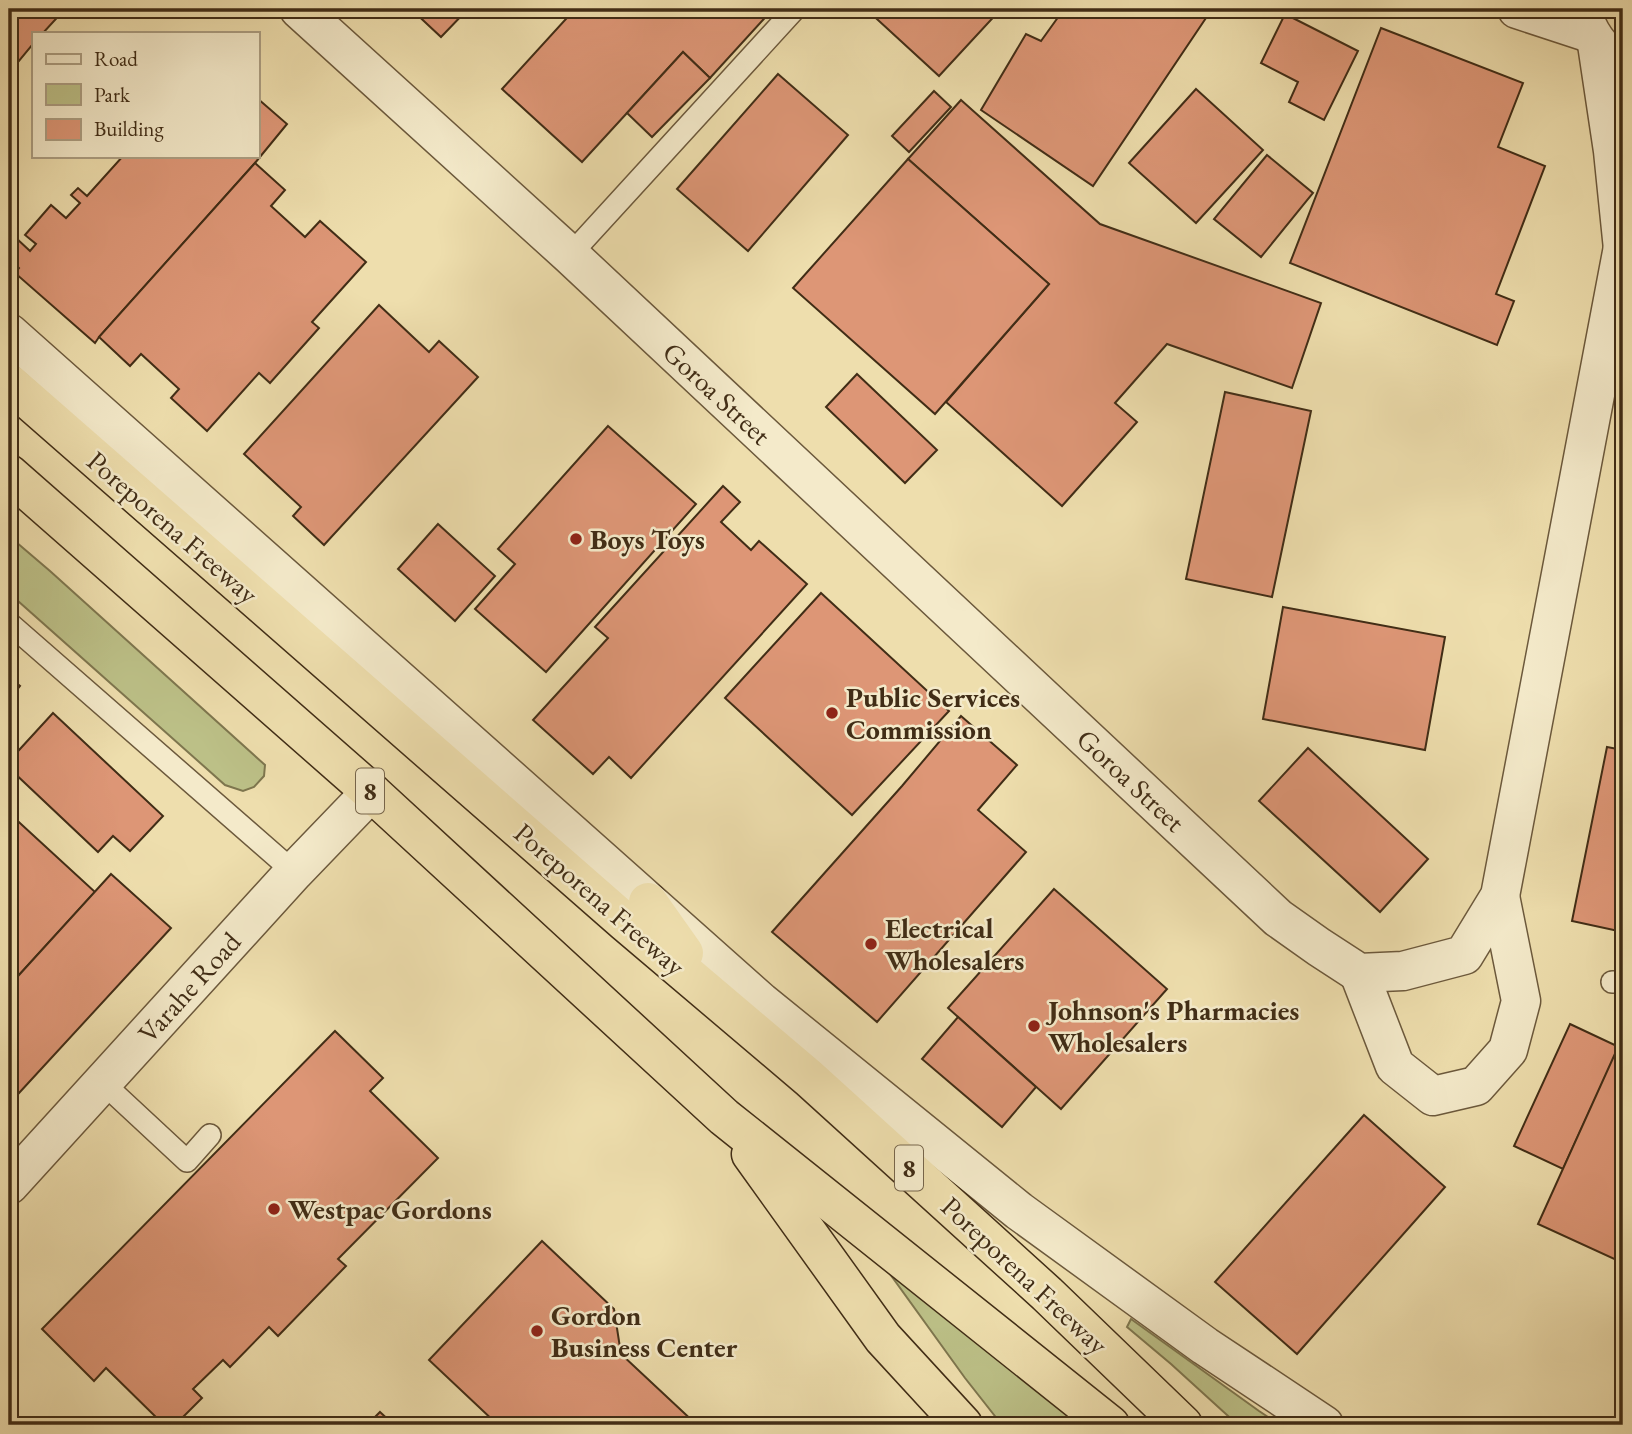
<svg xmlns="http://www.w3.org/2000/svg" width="1632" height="1434" viewBox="0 0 1632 1434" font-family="'EB Garamond',serif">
<rect width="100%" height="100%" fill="#eedead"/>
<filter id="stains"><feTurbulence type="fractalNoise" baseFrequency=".00286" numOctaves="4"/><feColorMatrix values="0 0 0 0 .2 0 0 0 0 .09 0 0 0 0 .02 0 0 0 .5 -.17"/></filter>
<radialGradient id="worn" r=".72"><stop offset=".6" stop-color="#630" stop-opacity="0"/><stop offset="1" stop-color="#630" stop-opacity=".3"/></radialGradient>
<g fill="#bcc087" stroke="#7e764e" stroke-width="2">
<path d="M 9,536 L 50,571 L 265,765 L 264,776 L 254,787 L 243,791 L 225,785 L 9,593 Z"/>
<path d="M 877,1256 L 1083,1425 L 1002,1425 L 965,1378 Z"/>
<path d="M 1131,1319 L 1259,1411 L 1280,1425 L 1238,1425 L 1171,1364 L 1127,1327 Z"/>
</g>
<g fill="#dd9676" stroke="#412d16" stroke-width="2">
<path d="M 9,9 L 65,9 L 43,33 L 33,33 L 33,44 L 9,73 Z"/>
<path d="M 411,9 L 468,9 L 441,37 Z"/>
<path d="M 575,9 L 773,9 L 710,78 L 683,52 L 582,162 L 502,89 Z"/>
<path d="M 866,9 L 1001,9 L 939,76 Z"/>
<path d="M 1064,9 L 1212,9 L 1093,186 L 981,110 L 1026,34 L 1041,41 Z"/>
<path d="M 1285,14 L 1358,51 L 1324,120 L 1289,102 L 1298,82 L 1261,63 Z"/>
<path d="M 1381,28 L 1523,83 L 1498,147 L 1545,166 L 1496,294 L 1514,301 L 1497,345 L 1290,263 Z"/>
<path d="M 683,52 L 710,78 L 652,137 L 627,113 Z"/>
<path d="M 778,74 L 848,135 L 748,251 L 677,189 Z"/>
<path d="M 1196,89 L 1263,150 L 1196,223 L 1129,163 Z"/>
<path d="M 934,91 L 951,107 L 909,152 L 892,136 Z"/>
<path d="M 257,98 L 287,124 L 255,163 L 99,337 L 95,343 L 15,273 L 19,268 L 9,258 L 9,246 L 16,238 L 30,251 L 36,244 L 25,235 L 51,205 L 66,218 L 80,203 L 71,195 L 78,188 L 87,196 L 123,156 L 257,156 Z"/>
<path d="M 961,100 L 1100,224 L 1321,303 L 1292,388 L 1167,344 L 1115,403 L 1137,422 L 1062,506 L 946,402 L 1049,284 L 908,159 Z"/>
<path d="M 1267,155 L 1313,193 L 1261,257 L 1214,219 Z"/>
<path d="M 908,159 L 1049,284 L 935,414 L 793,288 Z"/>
<path d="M 255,163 L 285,190 L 271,206 L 305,237 L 320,221 L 366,262 L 312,322 L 319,328 L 270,383 L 259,373 L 207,431 L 171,398 L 179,389 L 141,354 L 130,366 L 99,337 Z"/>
<path d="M 379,305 L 429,352 L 439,341 L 478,377 L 324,545 L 293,516 L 301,507 L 244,454 Z"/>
<path d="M 857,374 L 937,450 L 905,483 L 826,407 Z"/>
<path d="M 1225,392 L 1311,411 L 1272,597 L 1186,579 Z"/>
<path d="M 608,426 L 696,504 L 546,672 L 475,609 L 515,564 L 498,549 Z"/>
<path d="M 723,486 L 740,502 L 721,522 L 751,550 L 759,541 L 807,584 L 631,778 L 609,757 L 593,774 L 533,720 L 608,638 L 595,627 Z"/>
<path d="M 438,524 L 495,576 L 455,621 L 398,569 Z"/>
<path d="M 821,593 L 949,711 L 852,815 L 725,698 Z"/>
<path d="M 1283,607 L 1445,637 L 1425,750 L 1263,719 Z"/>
<path d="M 9,677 L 20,686 L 9,700 Z"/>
<path d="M 53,713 L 163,816 L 130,851 L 113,836 L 98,852 L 9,768 L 9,761 Z"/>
<path d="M 961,716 L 1017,765 L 978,810 L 1026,852 L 877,1022 L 772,932 L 902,786 Z"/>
<path d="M 1607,747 L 1623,750 L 1623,932 L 1572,921 Z"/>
<path d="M 1308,748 L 1428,859 L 1380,912 L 1259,801 Z"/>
<path d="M 9,813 L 95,892 L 9,986 Z"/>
<path d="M 111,874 L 171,928 L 19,1093 L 9,1084 L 9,986 Z"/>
<path d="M 1054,889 L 1167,989 L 1061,1109 L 948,1008 Z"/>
<path d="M 958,1017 L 1036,1087 L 1002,1127 L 922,1059 Z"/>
<path d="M 1570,1024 L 1619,1047 L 1563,1169 L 1514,1146 Z"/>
<path d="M 335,1031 L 383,1078 L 370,1091 L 438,1158 L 338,1259 L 346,1266 L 278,1336 L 269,1327 L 230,1367 L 223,1360 L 193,1389 L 202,1398 L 175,1425 L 164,1425 L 106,1368 L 94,1381 L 42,1329 Z"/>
<path d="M 1623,1036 L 1623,1263 L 1538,1224 Z"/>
<path d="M 1364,1115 L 1445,1187 L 1297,1354 L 1215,1282 Z"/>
<path d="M 542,1241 L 614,1309 L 621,1354 L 697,1425 L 498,1425 L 429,1360 Z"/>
<path d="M 380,1412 L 394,1425 L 367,1425 Z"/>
</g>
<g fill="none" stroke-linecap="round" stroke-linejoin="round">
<g stroke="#6c593c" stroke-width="24">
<g id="service">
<path d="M 570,255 L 795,9"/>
<path d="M 9,623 L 294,872"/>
<path d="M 1612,982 L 1623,982"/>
<path d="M 102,1082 L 187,1161 L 210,1135"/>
</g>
</g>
<g stroke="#6c593c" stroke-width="41">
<g id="minor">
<path d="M 299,9 L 570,255 L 1278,918 L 1319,947 L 1359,973 L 1403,971 L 1464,955 L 1500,896 L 1623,247"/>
<path d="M 1517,9 L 1590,33"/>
<path d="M 1597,44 L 1613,151 L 1623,249"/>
<path d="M 1359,973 L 1395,1066 L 1433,1096 L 1476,1086 L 1508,1050 L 1521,1001 L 1500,896"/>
<path d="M 9,1185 L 294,872 L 371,792"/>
</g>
</g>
<g stroke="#6c593c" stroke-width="41">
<g id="tertiary">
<path d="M 1582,9 C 1587,34 1602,52 1623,66"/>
<path d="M 9,333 L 761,1002 L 1019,1211 L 1205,1346 L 1324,1425"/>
</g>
</g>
<g stroke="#412d16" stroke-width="41">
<g id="trunk">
<path d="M 9,383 L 625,922 L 809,1078 L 1047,1294 L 1183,1425"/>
<path d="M 9,474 L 371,792 L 724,1117 L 1110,1425"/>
<path d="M 648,902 L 684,953"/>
<path d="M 751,1154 L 883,1338 L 963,1425"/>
</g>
</g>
<use href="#service" stroke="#f4eaca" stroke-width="21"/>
<use href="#minor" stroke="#f4eaca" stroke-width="38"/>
<use href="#tertiary" stroke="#f4eaca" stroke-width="38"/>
<use href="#trunk" stroke="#eedead" stroke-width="38"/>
</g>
<g fill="#8f2418" stroke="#f4eaca" stroke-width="2.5">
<circle cx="576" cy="539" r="7"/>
<circle cx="832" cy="713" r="7"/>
<circle cx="871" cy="944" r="7"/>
<circle cx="1034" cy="1026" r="7"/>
<circle cx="274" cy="1209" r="7"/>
<circle cx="537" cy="1331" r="7"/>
</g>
<g text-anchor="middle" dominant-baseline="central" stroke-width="5" stroke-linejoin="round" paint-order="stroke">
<g fill="#f4eaca" stroke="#77664c" stroke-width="2">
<rect x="356" y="768.5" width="28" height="45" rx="5"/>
<rect x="895" y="1145.5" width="28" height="45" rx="5"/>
</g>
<g font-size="26" font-weight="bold" fill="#412d16">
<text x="370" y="791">8</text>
<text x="909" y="1168">8</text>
</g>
<g font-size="28" fill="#412d16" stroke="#f4eaca">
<text transform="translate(717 393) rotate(43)">Goroa Street</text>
<text transform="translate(173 527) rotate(41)">Poreporena Freeway</text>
<text transform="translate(1131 780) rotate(43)">Goroa Street</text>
<text transform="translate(600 899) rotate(41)">Poreporena Freeway</text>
<text transform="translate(189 987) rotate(-48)">Varahe Road</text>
<text transform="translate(1025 1275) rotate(43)">Poreporena Freeway</text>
</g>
<g font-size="28" font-weight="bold" fill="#412d16" stroke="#f4eaca" text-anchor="start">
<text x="590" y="539">Boys Toys</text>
<text x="846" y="697">Public Services<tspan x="846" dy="32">Commission</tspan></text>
<text x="885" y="928">Electrical<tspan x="885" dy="32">Wholesalers</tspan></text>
<text x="1048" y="1010">Johnson's Pharmacies<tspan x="1048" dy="32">Wholesalers</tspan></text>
<text x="288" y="1209">Westpac Gordons</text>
<text x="551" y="1315">Gordon<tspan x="551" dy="32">Business Center</tspan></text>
</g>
</g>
<rect width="1632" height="1434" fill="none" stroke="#eedead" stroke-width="35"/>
<rect x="10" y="10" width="1611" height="1413" fill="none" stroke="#412d16" stroke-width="3.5"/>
<rect x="18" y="18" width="1597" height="1399" fill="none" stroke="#412d16" stroke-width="2"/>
<rect x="32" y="32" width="228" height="126" fill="#f4eaca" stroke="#ac9e82" stroke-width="2"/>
<rect x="46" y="54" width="35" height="10" fill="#f4eaca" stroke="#ac9e82" stroke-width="2"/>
<text x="94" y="66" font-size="21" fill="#412d16">Road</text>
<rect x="46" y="84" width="35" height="21" fill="#bcc087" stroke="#ac9e82" stroke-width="2"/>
<text x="94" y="102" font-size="21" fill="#412d16">Park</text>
<rect x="46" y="119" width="35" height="21" fill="#dd9676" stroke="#ac9e82" stroke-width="2"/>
<text x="94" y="136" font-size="21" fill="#412d16">Building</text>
<rect width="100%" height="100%" filter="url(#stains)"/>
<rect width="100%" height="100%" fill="url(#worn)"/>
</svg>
